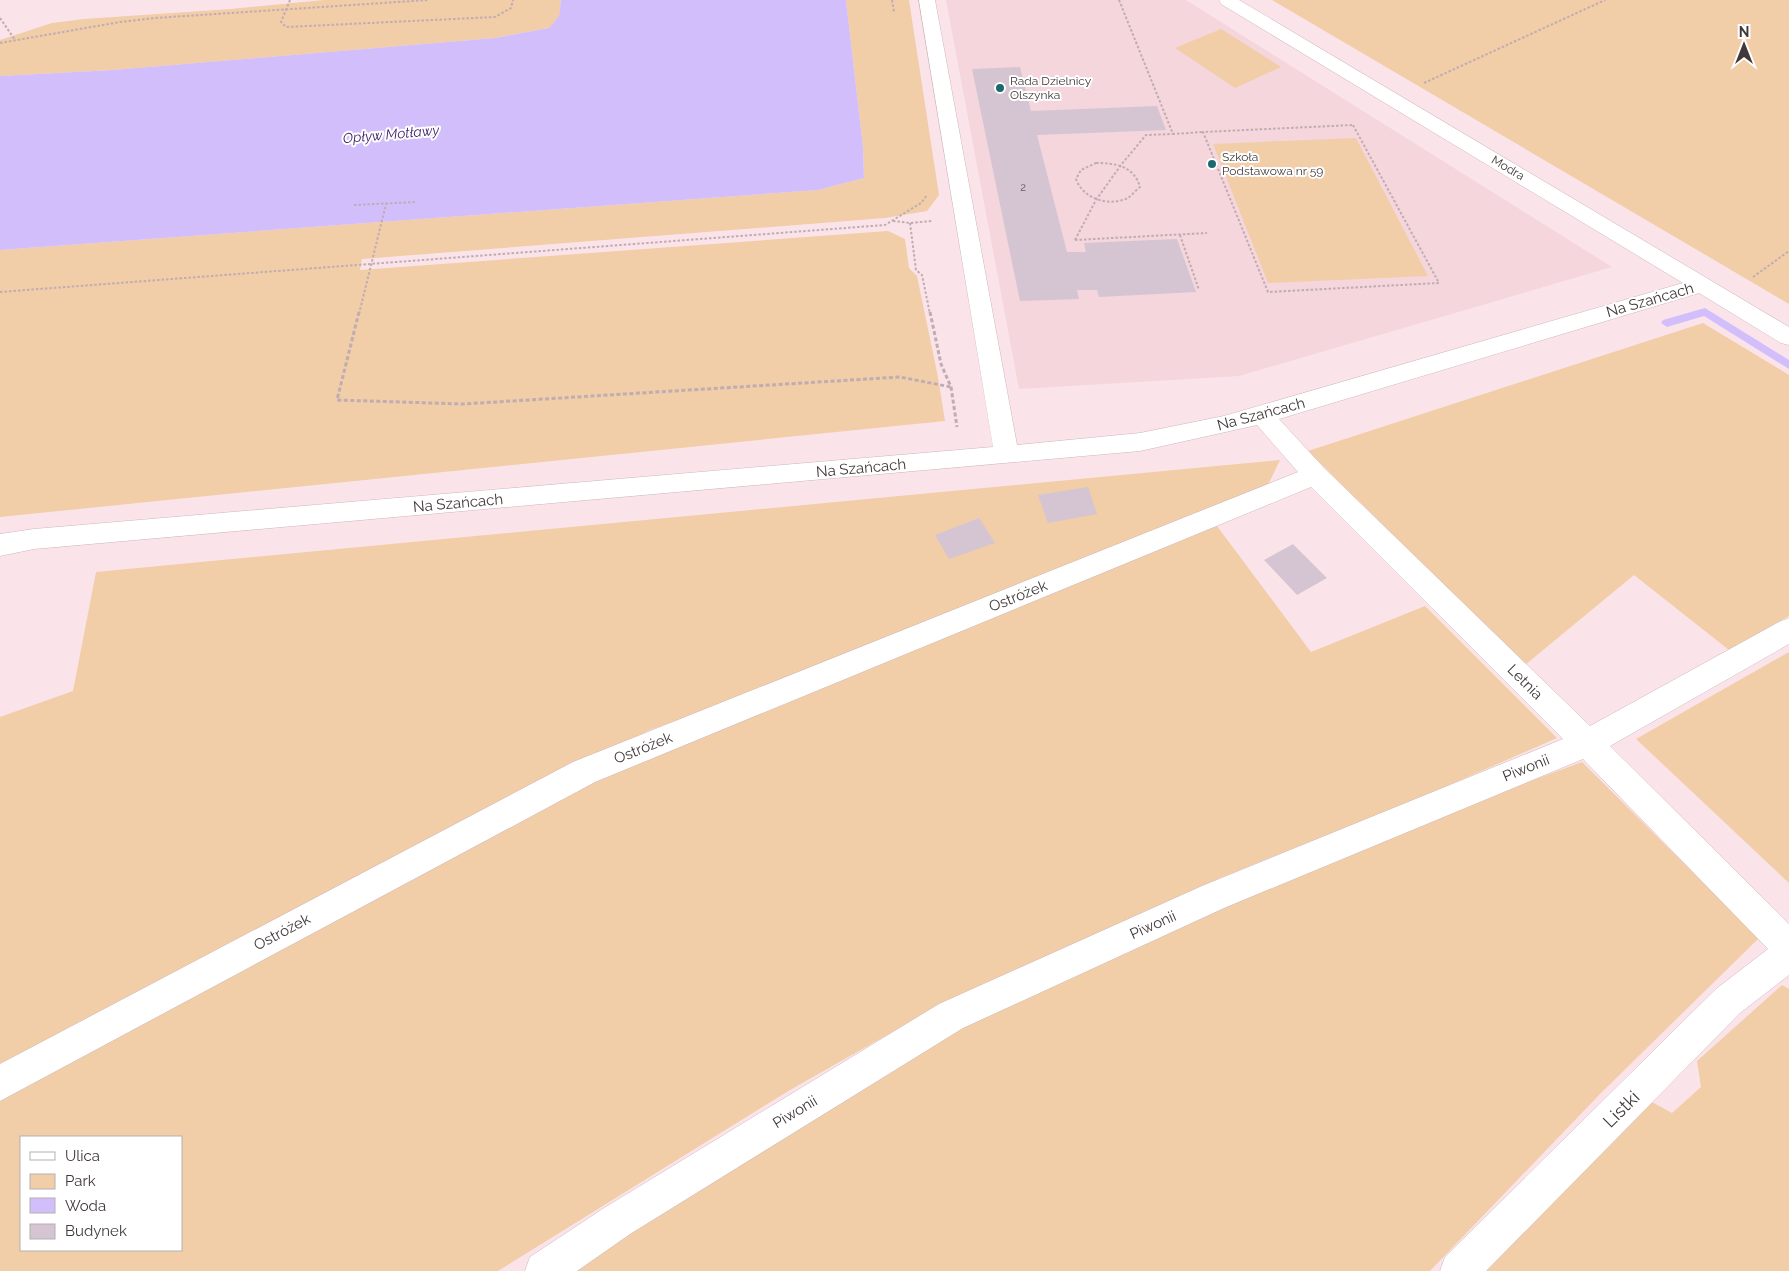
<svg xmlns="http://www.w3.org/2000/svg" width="1789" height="1271" viewBox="0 0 1789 1271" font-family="Raleway,sans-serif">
<rect width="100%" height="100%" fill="#fbe4e9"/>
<path fill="#f4d6dc" d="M 946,0 L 1186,0 L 1612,267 L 1239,376 L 1019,389 Z"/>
<g fill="#f1cda8" fill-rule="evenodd">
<path d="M 324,0 L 561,0 L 559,17 L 549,28 L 495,38 L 113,70 L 0,76 L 0,40 L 52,23 L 84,19 L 231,9 Z"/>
<path d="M 846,0 L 909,0 L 939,195 L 927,211 L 885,218 L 362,259 L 360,270 L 888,231 L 905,239 L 909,268 L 917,276 L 938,377 L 945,421 L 0,517 L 0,250 L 818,190 L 864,178 L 863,147 Z"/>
<path d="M 1272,0 L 1789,0 L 1789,304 Z"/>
<path d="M 1221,29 L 1281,67 L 1235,88 L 1175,48 Z"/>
<path d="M 1356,138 L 1428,276 L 1268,283 L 1213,144 Z"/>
<path d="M 1703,323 L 1789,375 L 1789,616 L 1729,650 L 1634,575 L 1525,665 L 1308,451 Z"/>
<path d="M 1280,460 L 1267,487 L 748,695 L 650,730 L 564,773 L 0,1067 L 0,717 L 73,691 L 96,572 Z"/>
<path d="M 1217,526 L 1311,652 L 1425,606 L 1557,738 L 1424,796 L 1220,878 L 917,1018 L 790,1090 L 498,1271 L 0,1271 L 0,1098 L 589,782 ZM 21,1137 L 181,1137 L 181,1250 L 21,1250 Z"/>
<path d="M 1789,652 L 1789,883 L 1636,739 Z"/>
<path d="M 1582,762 L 1759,938 L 1600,1094 L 1430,1271 L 556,1271 L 974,1020 L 1284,881 L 1474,802 Z"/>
<path d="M 1782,985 L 1789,989 L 1789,1271 L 1476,1271 L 1652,1102 L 1672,1113 L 1701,1087 L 1697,1061 Z"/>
</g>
<path fill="#d3befc" d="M 561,0 L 846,0 L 863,147 L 864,178 L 818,190 L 0,250 L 0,76 L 113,70 L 495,38 L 549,28 L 559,16 Z"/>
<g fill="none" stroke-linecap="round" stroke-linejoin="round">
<path fill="#d3befc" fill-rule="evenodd" d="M 1705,308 L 1789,360 L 1789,369 L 1704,316 L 1667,327 L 1661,323 L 1663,320 Z"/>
</g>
<g fill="#d5c5d2">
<path d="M 1020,67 L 1031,111 L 1157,106 L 1166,130 L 1037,135 L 1067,252 L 1086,252 L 1084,243 L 1177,239 L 1196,292 L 1099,297 L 1097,290 L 1077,290 L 1079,299 L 1020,301 L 972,69 Z"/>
<path d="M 1088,487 L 1097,514 L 1048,523 L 1038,495 Z"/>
<path d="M 979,518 L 995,543 L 949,559 L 935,535 Z"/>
<path d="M 1293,544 L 1327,578 L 1297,595 L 1264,560 Z"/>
</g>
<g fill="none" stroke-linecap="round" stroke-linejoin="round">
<g stroke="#ccb7bb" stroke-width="1">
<path id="minor" d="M 919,0 L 935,0 L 1017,445 L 1140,433 L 1224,416 L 1683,283 L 1221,4 L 1219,0 L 1239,0 L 1789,327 L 1789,345 L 1781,343 L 1699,293 L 1279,419 L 1324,468 L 1590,726 L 1779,622 L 1789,618 L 1789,644 L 1610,746 L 1789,924 L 1789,975 L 1740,1013 L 1486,1271 L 1440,1271 L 1445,1257 L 1716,989 L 1768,949 L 1583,759 L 1224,908 L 963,1028 L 630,1234 L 577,1271 L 525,1271 L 530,1257 L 604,1208 L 939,1004 L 1202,886 L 1563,739 L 1311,487 L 595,782 L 0,1101 L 0,1064 L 573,762 L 1298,472 L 1257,425 L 1140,451 L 34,549 L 0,556 L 0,534 L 34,529 L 993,447 Z"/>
</g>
<g stroke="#bfadb1" stroke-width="2" stroke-dasharray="2.5 2" stroke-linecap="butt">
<path d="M 290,0 L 281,22 L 286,27 L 495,17 L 511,8 L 513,0"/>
<path d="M 892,0 L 894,12"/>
<path d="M 1119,0 L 1173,134 L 1203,132"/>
<path d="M 0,18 L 15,40"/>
<path d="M 0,43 L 120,22 L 155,18 L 428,0"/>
<path d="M 1424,83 L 1605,0"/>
<path d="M 1353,125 L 1439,283 L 1268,292 L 1203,132 Z"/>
<path d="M 1096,163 C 1116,163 1134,166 1140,187 C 1136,190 1132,195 1128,198 C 1109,207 1083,199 1076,179 L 1081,170 Z"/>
<path d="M 354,205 L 417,202"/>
<path d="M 893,221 L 910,223 L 932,221"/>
<path d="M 910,223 L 916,270 L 922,275 L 930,314"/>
<path d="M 1180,235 L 1199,290"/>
<path d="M 1075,240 L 1096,200 L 1121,165 L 1146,135 L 1173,134"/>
<path d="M 1075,240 L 1207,233"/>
<path d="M 1753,277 L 1789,251"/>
<path d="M 0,292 L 885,225 L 921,203 L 927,195"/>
<path d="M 359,314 L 386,204"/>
</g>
<g stroke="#bfadb1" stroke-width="3" stroke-dasharray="4 2.5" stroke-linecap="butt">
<path d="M 359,312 L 337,400 L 463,404 L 900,377 L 951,387"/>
<path d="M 930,312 L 941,364 L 951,387 L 957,427"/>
</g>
<use href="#minor" fill="#fff" fill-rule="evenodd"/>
</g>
<g fill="#1c686f" stroke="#fff" stroke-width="2">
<circle cx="1000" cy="88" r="5"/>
<circle cx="1212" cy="164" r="5"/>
</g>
<g text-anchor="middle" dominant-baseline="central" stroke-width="4" stroke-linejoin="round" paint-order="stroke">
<g font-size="11" fill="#655b5f">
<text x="1023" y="187">2</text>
</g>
<g font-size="12" fill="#403839" stroke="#fff" text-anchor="start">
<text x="1010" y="81">Rada Dzielnicy<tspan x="1010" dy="14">Olszynka</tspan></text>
<text x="1222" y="157">Szkoła<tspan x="1222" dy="14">Podstawowa nr 59</tspan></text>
</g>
<g font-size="12" fill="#403839" stroke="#fff">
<text transform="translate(1508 168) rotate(31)">Modra</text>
</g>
<g font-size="14" font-style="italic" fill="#3d1e64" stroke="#fff">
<text transform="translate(391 134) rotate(-5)">Opływ Motławy</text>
</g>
<g font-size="15" fill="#403839" stroke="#fff">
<text transform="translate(1650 300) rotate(-16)">Na Szańcach</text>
<text transform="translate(1261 414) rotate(-15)">Na Szańcach</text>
<text transform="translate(861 468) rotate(-5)">Na Szańcach</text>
<text transform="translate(458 503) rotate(-5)">Na Szańcach</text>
<text transform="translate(1018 596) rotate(-22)">Ostróżek</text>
<text transform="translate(1525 682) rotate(45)">Letnia</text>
<text transform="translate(643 748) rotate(-22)">Ostróżek</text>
<text transform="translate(1526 768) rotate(-22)">Piwonii</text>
<text transform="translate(1153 925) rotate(-24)">Piwonii</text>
<text transform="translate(282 932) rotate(-28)">Ostróżek</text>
<text transform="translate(795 1112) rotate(-31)">Piwonii</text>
</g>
<g font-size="18" fill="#403839" stroke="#fff">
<text transform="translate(1621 1109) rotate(-45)">Listki</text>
</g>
</g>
<rect x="20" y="1136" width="162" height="115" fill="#ffffff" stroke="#b3afb0"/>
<rect x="30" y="1152" width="25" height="8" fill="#ffffff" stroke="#b3afb0"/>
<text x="65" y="1161" font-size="15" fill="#403839">Ulica</text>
<rect x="30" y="1174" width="25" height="15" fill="#f1cda8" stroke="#b3afb0"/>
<text x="65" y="1186" font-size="15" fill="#403839">Park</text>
<rect x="30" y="1198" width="25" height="15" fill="#d3befc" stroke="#b3afb0"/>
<text x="65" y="1211" font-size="15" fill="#403839">Woda</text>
<rect x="30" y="1224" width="25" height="15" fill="#d5c5d2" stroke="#b3afb0"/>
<text x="65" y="1236" font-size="15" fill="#403839">Budynek</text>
<g transform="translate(1744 45)" stroke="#ffffff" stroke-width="4" paint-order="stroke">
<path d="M0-4L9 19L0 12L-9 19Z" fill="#403839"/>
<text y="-8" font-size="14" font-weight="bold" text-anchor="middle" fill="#403839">N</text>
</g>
</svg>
